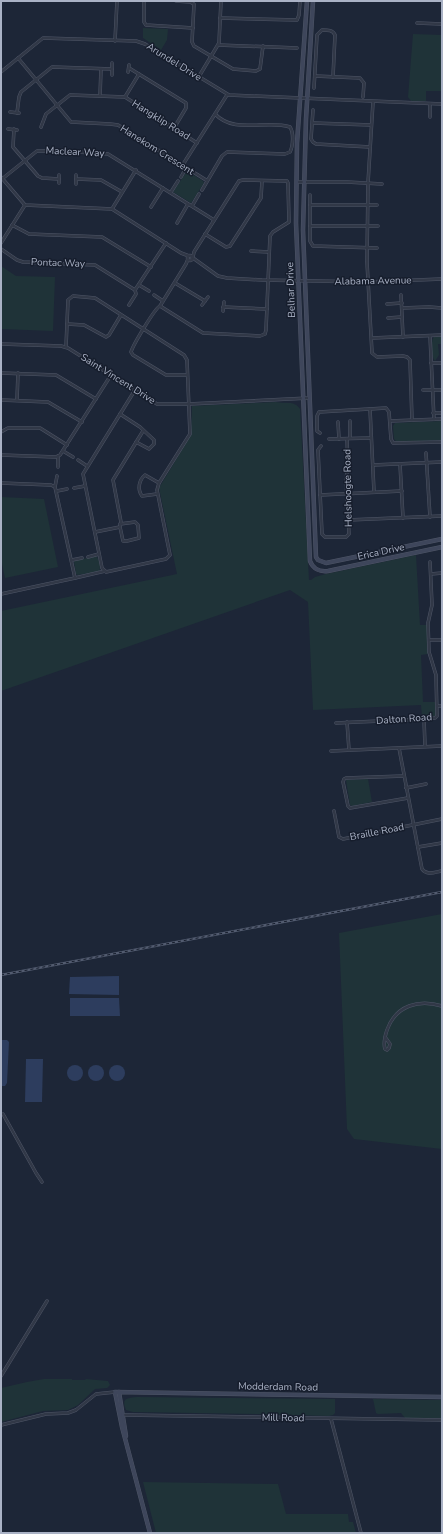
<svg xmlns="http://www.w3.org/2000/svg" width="443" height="1534" viewBox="0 0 443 1534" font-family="'Nunito Sans',sans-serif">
<rect width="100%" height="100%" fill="#1d2637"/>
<g fill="#1f3338">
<path d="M 143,28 L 168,29 L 167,40 L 161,50 L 143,38 Z"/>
<path d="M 413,34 L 442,35 L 442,91 L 426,91 L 426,101 L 411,101 L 408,97 Z"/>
<path d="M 187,171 L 203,181 L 204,183 L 191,203 L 173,192 Z"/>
<path d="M 1,266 L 16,276 L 55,277 L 53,331 L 2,329 L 1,342 Z"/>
<path d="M 434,337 L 442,337 L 442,344 L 438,344 L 439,355 L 435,361 C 431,356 430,342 434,337 Z"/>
<path d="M 276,402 C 283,404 295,400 300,409 L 309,580 L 311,580 L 315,577 L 326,574 L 416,555 L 420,625 L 427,625 L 428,654 L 421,655 L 423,702 L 436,702 L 436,716 L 422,717 L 421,705 L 313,710 L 308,602 L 290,590 L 1,691 L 1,611 L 177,574 L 159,488 L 191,435 L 192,406 Z"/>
<path d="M 442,421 L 442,440 L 397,442 L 394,439 L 393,426 L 395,423 Z"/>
<path d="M 1,497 L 44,499 L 58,567 L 5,578 L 1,559 Z"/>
<path d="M 96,556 C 100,560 101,567 99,571 L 78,575 L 76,574 L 74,561 Z"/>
<path d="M 368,779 L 372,802 L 352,806 L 350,805 L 346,780 Z"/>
<path d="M 442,914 L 442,1149 L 354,1139 L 347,1129 L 339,933 Z"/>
<path d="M 44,1379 L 72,1379 L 72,1380 L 85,1380 L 86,1379 L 108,1381 L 110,1385 L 107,1388 L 95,1389 L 78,1405 L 68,1410 L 43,1411 L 1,1422 L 1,1388 L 27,1382 Z"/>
<path d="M 137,1397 L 335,1399 L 335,1413 L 333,1415 L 329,1416 L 257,1414 L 133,1412 L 126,1410 C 121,1398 127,1398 137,1397 Z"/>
<path d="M 373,1399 L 442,1400 L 442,1418 L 405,1418 L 401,1413 L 378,1414 L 376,1413 Z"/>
<path d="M 143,1482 L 278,1484 L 286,1514 L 348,1514 L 349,1522 L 353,1522 L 356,1533 L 156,1533 Z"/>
</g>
<g fill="#2d3d5e">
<path d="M 119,976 L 119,995 L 69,994 L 70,977 Z"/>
<path d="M 70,998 L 119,998 L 120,1016 L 70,1016 Z"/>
<path d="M 1,1040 L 7,1040 L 9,1042 L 7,1083 L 5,1086 L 1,1086 Z"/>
<path d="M 26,1059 L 43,1059 L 42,1102 L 25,1102 Z"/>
<circle cx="117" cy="1073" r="8"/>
<circle cx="75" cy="1073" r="8"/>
<circle cx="96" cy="1073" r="8"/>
</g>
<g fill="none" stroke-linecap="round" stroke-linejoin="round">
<g stroke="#4e5566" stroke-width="3.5">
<g id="street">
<path d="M 144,1 L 144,22 L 146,25 L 193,28"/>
<path d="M 176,1 L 190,2 L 194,4 L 192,42 L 194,46 L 233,69 L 256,71 L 260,69 L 263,46"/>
<path d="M 220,18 L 297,20 L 299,15 L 300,1"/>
<path d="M 417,23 L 442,24"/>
<path d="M 115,41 L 117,1"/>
<path d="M 218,45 L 297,48"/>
<path d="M 18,58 L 71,122 L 110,124 L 118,125 L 206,180"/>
<path d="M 129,68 L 186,103 L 186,108 L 174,128"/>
<path d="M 1,72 L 43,38 L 136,41 L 145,44 L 229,95 L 442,104"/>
<path d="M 128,72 L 129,65"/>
<path d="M 112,75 L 112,63"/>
<path d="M 315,76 L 360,78 L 364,83 L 363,97"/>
<path d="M 198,78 L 219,43 L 221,1"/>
<path d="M 314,88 L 317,35 L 322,30 C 328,30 333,30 335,35 L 333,77"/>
<path d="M 100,96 L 101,69"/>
<path d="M 125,97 L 139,74"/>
<path d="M 373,102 L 368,183 L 367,262 L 372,353 L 377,357 L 403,356 L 407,357 L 410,360 L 412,420"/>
<path d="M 313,110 L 311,139 L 313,142 L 316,144 L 370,147"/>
<path d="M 10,112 L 19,113"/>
<path d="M 17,113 L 19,97 L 21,92 L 52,67 L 112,69"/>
<path d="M 430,117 L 430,104"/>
<path d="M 313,123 L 371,125"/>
<path d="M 41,127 L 46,114 L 70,95 L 125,97 L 197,143"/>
<path d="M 8,129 L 17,130"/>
<path d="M 14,129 L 13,147 L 38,176 L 42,178 L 59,179"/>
<path d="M 182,166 L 227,95"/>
<path d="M 1,177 L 25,205 L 112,209 L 181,253 L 189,256"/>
<path d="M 181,177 L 186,168"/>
<path d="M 2,179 L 37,151 L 63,151 L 108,154 L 214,220"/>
<path d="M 76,179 L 101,180 L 122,192"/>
<path d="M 297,182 L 347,182 L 382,184"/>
<path d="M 59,183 L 59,175"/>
<path d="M 76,184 L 76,175"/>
<path d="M 202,190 L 222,156 L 227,152 L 285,154 L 290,152 C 293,146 294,133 290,127 C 266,119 235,135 215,114"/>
<path d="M 171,192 L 178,181"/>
<path d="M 310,195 L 310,241 L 313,246 L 377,248"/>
<path d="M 310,205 L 377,205"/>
<path d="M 192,206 L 199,194"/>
<path d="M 151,207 L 163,188"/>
<path d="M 112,209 L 136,170"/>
<path d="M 177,223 L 188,204"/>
<path d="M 12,225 L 29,234 L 102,237 L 151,267"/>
<path d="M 310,226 L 378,226"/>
<path d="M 205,234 L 226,247 L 230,246 L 261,198 L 262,181"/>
<path d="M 1,243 L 25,205"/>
<path d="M 1,249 L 17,260 L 23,262 L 95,265 L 135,290"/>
<path d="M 251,251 L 269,252"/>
<circle cx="190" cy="258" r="2.5"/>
<path d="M 193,258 L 218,276 L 227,278 L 262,280 L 368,282 L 442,279"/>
<path d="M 175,283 L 205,301"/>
<path d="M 139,285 L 149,291"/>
<path d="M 154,295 L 163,301"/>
<path d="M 401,295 L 403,337"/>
<path d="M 387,304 L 402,303"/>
<path d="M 129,305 L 136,294 L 135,290 L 166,243"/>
<path d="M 202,305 L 208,297"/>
<path d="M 160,306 L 203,333 L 260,336 L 265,334 L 266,330 L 270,236 L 273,232 L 289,222 L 288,183 L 287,181 L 243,180 L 239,181 L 194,252 L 193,257"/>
<path d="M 223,307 L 267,309"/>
<path d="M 402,308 L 429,307 L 442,308"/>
<path d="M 223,311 L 224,302"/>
<path d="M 388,318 L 402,317"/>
<path d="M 67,324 L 84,325 L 106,337 L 109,335 L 121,315"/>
<path d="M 430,336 L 434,419"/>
<path d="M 372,338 L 442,335"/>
<path d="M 1,344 L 61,346 L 68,348 L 157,404 L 189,404 L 309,398"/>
<path d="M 66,347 L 68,300 L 73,296 L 95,298 L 184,355 L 187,360 L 190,434 L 159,483 L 157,490 L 170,555 L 166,559 L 106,572 L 102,568 L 83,474 L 135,390"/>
<path d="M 431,363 L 442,363"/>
<path d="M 1,373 L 56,375 L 96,399"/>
<path d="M 187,375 L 166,375 L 133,355 L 131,352 C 133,345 155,308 160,306 L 186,264 L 188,259"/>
<path d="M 423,390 L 442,390"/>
<path d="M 1,400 L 48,402 L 82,422"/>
<path d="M 17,400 L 18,373"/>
<path d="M 370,409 L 374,492"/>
<path d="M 433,413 L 442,413"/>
<path d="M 120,414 L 140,427 L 154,440 L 154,444 L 149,449 L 136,442"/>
<path d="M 350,421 L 350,438"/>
<path d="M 390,421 L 442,419"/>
<path d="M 338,422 L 339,439"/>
<path d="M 1,432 L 8,428 L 40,428 L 67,445"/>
<path d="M 320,433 L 317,431 L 317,416 L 319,412 L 386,408 L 389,412 L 391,439 L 393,443 L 442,442"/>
<path d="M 329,439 L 371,438"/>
<path d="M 321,446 L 318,450 L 322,534 L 325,537 L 346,537 L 349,534 L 346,479 L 348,466 L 347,439"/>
<path d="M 63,451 L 73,457"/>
<path d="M 426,453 L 430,517"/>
<path d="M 1,455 L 56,457 L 60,455 L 111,375"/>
<path d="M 78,460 L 87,466"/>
<path d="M 400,464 L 403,518"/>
<path d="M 373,465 L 442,462"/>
<path d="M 58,467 L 58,456"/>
<path d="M 1,483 L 51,485 L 55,487 L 75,578 L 1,594"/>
<path d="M 55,487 L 57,476"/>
<path d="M 74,488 L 85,486"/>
<path d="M 57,491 L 67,489"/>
<path d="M 157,494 L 142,496 C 137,489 139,480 145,475 L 159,483"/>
<path d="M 320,495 L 402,491"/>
<path d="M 348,520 L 442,516"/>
<path d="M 120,527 L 123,541 L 127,541 L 139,538 L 138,525 L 135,522 L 120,524"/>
<path d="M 95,532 L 120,527 L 121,522 L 113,480 L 143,431"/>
<path d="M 88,557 L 99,554"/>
<path d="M 72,560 L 82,558"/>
<path d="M 431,574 L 442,573"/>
<path d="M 75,578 L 105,571"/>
<path d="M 429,640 L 442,640"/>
<path d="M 437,706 L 442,706"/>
<path d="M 424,719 L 425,746"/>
<path d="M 347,722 L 349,750"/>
<path d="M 336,723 L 424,719 L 435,718 L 437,716 L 436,675 L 429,652 L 428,623 L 432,605 L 430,562"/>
<path d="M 399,748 L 422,869 C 427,876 435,872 442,871"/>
<path d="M 331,751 L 442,746"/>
<path d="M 404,776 L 346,778 L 344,779 L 343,782 L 348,806 L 350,808 L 408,798"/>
<path d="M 406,788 L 426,784"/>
<path d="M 334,811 L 339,837 L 343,839 L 442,819"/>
<path d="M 418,847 L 442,843"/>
<path d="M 385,1037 L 390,1044 L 389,1048 L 387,1050 L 385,1049 C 383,1043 385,1036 387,1030 C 396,1005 419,999 442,1006"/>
<path d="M 3,1114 L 36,1173 L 42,1182"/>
<path d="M 1,1376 L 47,1301"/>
<path d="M 124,1415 L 442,1420"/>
<path d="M 331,1419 L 361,1533"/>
<path d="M 1,1425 L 46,1414 L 68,1413 L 76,1410 L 96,1394 L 115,1392"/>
</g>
</g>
<g stroke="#4e5566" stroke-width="4.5">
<g id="secondary">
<path d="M 307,1 L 297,143 L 296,223 L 310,561 C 313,569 320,572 328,571 L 442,547"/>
<path d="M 313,1 L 306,119 L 303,230 L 316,557 L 318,560 L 326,563 L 442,539"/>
<path d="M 119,1392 L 126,1436"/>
<path d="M 150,1533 L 122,1427 L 115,1392 L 442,1397"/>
</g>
</g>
<use href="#street" stroke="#313847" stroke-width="2.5"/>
<use href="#secondary" stroke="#3e465b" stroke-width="3.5"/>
<g stroke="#525b6f" stroke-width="2.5">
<path id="rail" d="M 1,975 L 442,892"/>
</g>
<use href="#rail" stroke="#161d2c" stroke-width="1" stroke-dasharray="3" stroke-linecap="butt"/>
</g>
<g text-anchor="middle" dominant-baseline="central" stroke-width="3" stroke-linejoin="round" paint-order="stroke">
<g font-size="10" fill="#aab2c5" stroke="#161d2c">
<text transform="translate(174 62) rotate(32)">Arundel Drive</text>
<text transform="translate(161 120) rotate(32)">Hangklip Road</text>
<text transform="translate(157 150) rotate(32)">Hanekom Crescent</text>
<text transform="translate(75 152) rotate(3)">Maclear Way</text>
<text transform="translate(58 263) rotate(2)">Pontac Way</text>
<text transform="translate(373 281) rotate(-1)">Alabama Avenue</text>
<text transform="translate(291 290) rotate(-92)">Belhar Drive</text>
<text transform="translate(118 379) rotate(32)">Saint Vincent Drive</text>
<text transform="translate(348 488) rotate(-91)">Helshoogte Road</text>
<text transform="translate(381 552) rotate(-12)">Erica Drive</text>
<text transform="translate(404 719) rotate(-4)">Dalton Road</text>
<text transform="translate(377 832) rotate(-11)">Braille Road</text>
<text transform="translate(278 1387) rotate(1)">Modderdam Road</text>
<text transform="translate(283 1418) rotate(1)">Mill Road</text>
</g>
</g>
<rect width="443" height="1534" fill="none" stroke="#aab2c5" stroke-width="4"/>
</svg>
